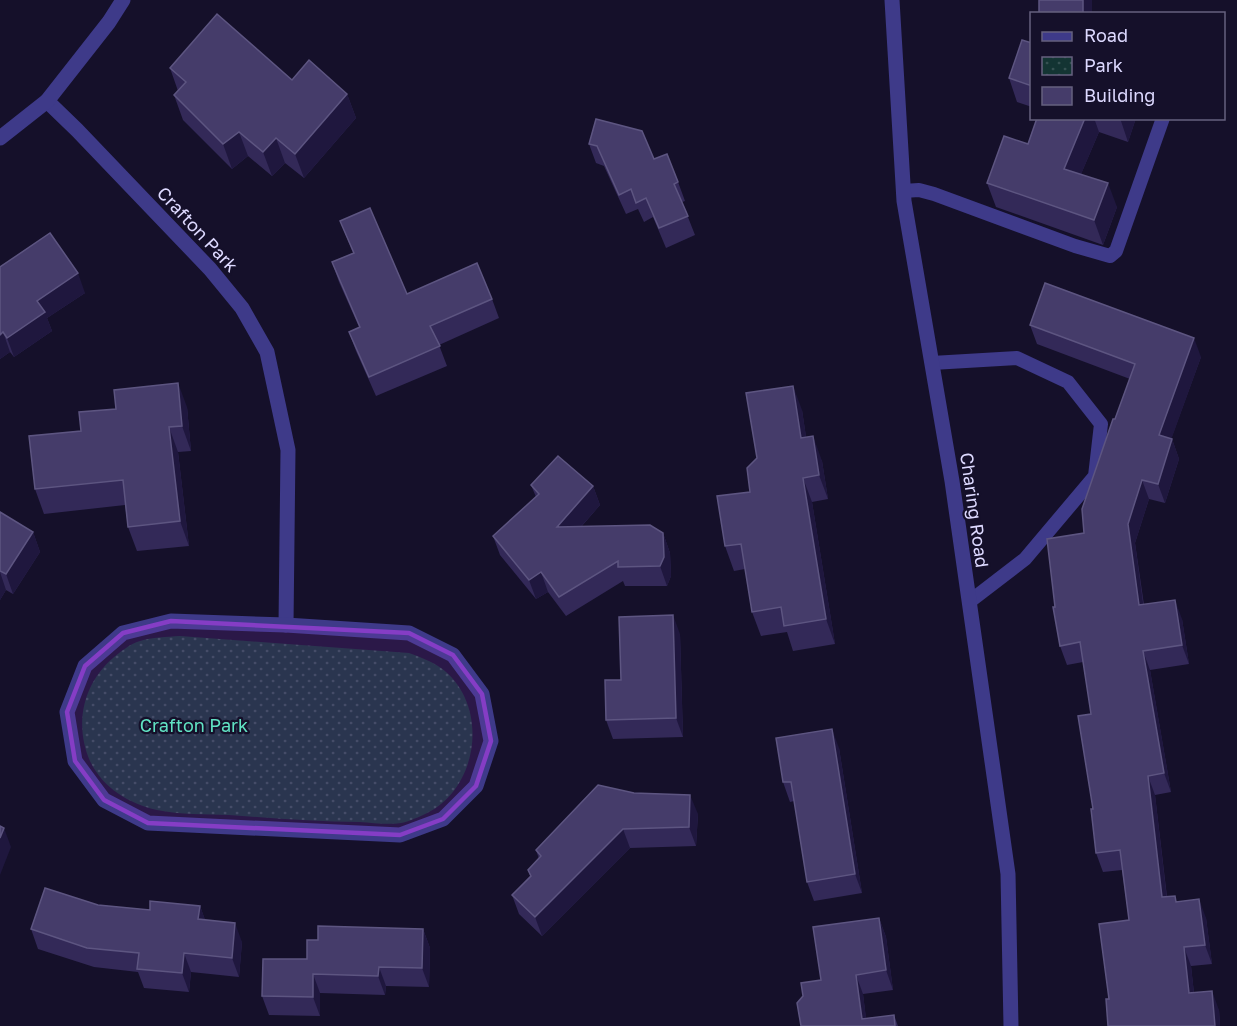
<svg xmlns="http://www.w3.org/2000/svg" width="1237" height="1026" viewBox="0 0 1237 1026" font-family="'Golos Text',sans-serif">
<defs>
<pattern id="park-dots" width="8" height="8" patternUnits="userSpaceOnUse" patternTransform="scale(1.5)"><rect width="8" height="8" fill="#133433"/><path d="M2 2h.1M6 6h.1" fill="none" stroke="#355152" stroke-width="1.8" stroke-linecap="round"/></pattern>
</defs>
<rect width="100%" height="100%" fill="#15102a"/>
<path fill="url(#park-dots)" d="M 180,636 L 409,653 C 420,657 431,661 441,668 C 491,705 479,791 423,815 C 416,818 408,822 401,823 C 389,825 373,823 360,822 C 317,822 273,818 229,815 C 206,814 180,815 157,810 C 129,804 102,787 90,761 C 74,724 83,684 113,658 C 120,652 130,644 140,641 C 152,637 167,637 180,636 Z"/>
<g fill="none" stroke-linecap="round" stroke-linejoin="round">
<g stroke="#3e3a89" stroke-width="14">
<path d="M 903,191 L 919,190 L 934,194 L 1075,246 L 1110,256 L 1116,251 L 1163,118"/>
<path d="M 932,363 L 1017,358 L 1068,382 L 1101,424 L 1095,476 L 1025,559 L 969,602"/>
</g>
<g stroke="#3e3a89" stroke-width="15">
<path d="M 892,0 L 904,201 L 952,481 L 1008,874 L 1011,1026"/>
<path d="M 47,101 L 77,130 L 210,269 L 242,308 L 267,352 L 288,450 L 286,625"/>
<path d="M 171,621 L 286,625 L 409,633 L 453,655 L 482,694 L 491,741 L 476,786 L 443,819 L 400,835 L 148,823 L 104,800 L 75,761 L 67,712 L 85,666 L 123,633 Z"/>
</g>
<path stroke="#3e3a89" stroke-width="15" d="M 0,138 L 47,101 L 109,22 L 123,0"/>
</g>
<g fill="#332958">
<path d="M 1032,43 L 1032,107 L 1017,102 L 1009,78 Z"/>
<path d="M 170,68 L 292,80 L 347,94 L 356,118 L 304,178 L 285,163 L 272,176 L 248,156 L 232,169 L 183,120 L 174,95 L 178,91 Z"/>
<path d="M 1037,118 L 1136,118 L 1128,142 L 1099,132 L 1081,174 L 1117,207 L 1103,245 L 996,207 L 987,183 L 1028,144 Z"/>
<path d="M 589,144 L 654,159 L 678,182 L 685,201 L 682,202 L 695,235 L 666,248 L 653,217 L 644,222 L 638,209 L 626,214 L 604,166 L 596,163 Z"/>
<path d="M 340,221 L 407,294 L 492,299 L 499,318 L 439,345 L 447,366 L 376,396 L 356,351 L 349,332 L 359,327 L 339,282 L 332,262 L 353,253 Z"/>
<path d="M 0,267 L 85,293 L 47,318 L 52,331 L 14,357 L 10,352 L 0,359 Z"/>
<path d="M 1030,325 L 1201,357 L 1171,439 L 1172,439 L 1179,459 L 1165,503 L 1149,499 L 1135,543 L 1144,605 L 1182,619 L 1189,664 L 1150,670 L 1171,792 L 1155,795 L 1167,897 L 1206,918 L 1212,964 L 1191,966 L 1194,993 L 1219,1010 L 1220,1026 L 1108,1026 L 1109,999 L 1129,920 L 1122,870 L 1103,872 L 1096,853 L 1093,809 L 1091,714 L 1083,662 L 1067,665 L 1060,646 L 1055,607 L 1084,533 L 1130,379 L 1037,344 Z"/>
<path d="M 187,407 L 191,451 L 178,452 L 189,546 L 137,551 L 128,527 L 125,505 L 44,514 L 35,489 L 81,431 L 116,409 Z"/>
<path d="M 802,410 L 806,437 L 822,461 L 828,499 L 812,502 L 835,644 L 793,651 L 787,632 L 761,636 L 752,612 L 745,569 L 734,571 L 725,546 Z"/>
<path d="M 531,485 L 593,486 L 600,505 L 581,527 L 663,533 L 670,553 L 671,576 L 667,586 L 625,586 L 623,581 L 566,616 L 548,592 L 536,599 L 500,555 L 493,536 L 536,497 Z"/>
<path d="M 0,512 L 33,532 L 40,552 L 13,594 L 6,590 L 0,600 Z"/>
<path d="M 680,634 L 683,737 L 613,739 L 606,720 L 621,680 Z"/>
<path d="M 839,748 L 862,893 L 814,901 L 807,882 L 794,801 L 790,802 L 783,782 Z"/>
<path d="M 598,785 L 698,814 L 696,846 L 630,848 L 542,936 L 519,914 L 512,895 L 530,876 L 528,870 L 539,859 L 536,850 Z"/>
<path d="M 98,905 L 150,910 L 200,906 L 205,920 L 242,942 L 239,977 L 191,972 L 189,992 L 144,988 L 138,972 L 94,967 L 38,949 L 31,929 Z"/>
<path d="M 879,918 L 886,937 L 893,990 L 863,994 L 866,1019 L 894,1015 L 898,1026 L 801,1026 L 821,980 Z"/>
<path d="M 423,929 L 430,948 L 429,987 L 386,986 L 385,995 L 320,993 L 320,1016 L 269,1015 L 262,996 L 307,959 L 318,940 Z"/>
</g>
<g fill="#1f173e">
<rect x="1083" y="0" width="9" height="14"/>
<path d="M 347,94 L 356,118 L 304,178 L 295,154 Z"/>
<path d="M 1085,118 L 1094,118 L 1099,132 L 1073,193 L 1064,169 Z"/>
<path d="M 1120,118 L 1136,118 L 1128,142 Z"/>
<path d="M 239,132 L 248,156 L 232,169 L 223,144 Z"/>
<path d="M 276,138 L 285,163 L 272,176 L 263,152 Z"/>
<path d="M 1108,183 L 1117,207 L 1103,245 L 1094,220 Z"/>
<path d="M 78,273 L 85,293 L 47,318 L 52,331 L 14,357 L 7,338 L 37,301 Z"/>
<path d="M 3,332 L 10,352 L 0,359 L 0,335 Z"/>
<path d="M 1194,338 L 1201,357 L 1166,454 L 1159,435 Z"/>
<path d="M 178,383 L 187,407 L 191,451 L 182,426 Z"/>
<path d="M 793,386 L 802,410 L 810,463 L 801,438 Z"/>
<path d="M 169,427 L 178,452 L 189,546 L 180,521 Z"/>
<path d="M 813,436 L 822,461 L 828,499 L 819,475 Z"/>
<path d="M 1172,439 L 1179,459 L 1165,503 L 1158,484 Z"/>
<path d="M 803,478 L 812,502 L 835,644 L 826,619 Z"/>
<path d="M 1142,480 L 1149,499 L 1135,543 L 1146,625 L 1139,605 L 1128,524 Z"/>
<path d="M 593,486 L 600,505 L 564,546 L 557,527 Z"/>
<path d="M 33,532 L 40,552 L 13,594 L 6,574 Z"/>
<path d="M 663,533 L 670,553 L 671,576 L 667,586 L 660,566 Z"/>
<path d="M 0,572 L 6,590 L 0,600 Z"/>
<path d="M 541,572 L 548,592 L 536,599 L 529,580 Z"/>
<path d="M 1175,600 L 1182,619 L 1189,664 L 1182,645 Z"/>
<path d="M 673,615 L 680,634 L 683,737 L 676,718 Z"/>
<path d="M 1143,651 L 1150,670 L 1171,792 L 1164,773 Z"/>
<path d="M 832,729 L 839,748 L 862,893 L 855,874 Z"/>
<path d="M 1148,776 L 1155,795 L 1169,917 L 1162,897 Z"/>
<path d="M 690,795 L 698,814 L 696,846 L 689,827 Z"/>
<path d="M 4,828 L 11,847 L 0,875 L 0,838 Z"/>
<path d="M 623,829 L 630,848 L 542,936 L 535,917 Z"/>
<path d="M 1199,899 L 1206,918 L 1212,964 L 1205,945 Z"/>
<path d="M 200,906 L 207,925 L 198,919 Z"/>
<path d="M 879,918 L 886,937 L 893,990 L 886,970 Z"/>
<path d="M 235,923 L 242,942 L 239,977 L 232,958 Z"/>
<path d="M 423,929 L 430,948 L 429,987 L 422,968 Z"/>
<path d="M 1184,947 L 1191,966 L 1196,1012 L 1189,993 Z"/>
<path d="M 184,953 L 191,972 L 189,992 L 182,973 Z"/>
<path d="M 379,967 L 386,986 L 385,995 L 378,976 Z"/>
<path d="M 313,974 L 320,993 L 320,1016 L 313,997 Z"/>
<path d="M 856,975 L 863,994 L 867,1026 L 862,1019 Z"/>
<path d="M 1212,991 L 1219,1010 L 1220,1026 L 1215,1026 Z"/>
</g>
<g fill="#453c6a" stroke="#5d5581" stroke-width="1.5">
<rect x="1039" y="0" width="44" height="14"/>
<path d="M 217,14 L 292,80 L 309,60 L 347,94 L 295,154 L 276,138 L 263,152 L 239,132 L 223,144 L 174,95 L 186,82 L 170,68 Z"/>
<path d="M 1022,40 L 1032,43 L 1032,86 L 1009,78 Z"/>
<path d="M 1037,118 L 1085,118 L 1064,169 L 1108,183 L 1094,220 L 987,183 L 1004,136 L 1028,144 Z"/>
<path d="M 596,119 L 642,131 L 654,159 L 667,154 L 678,182 L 674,184 L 688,216 L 659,228 L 646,198 L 636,203 L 631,189 L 619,195 L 597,146 L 589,144 Z"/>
<path d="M 370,208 L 407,294 L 477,263 L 492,299 L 430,326 L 440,346 L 369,377 L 349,332 L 360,327 L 332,262 L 354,253 L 340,221 Z"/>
<path d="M 50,233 L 78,273 L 37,301 L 45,312 L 7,338 L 3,332 L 0,335 L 0,267 Z"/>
<path d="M 1045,283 L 1194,338 L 1159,435 L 1172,439 L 1158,484 L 1142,480 L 1128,524 L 1139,605 L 1175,600 L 1182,645 L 1143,651 L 1164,773 L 1148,776 L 1162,897 L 1175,896 L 1176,902 L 1199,899 L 1205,945 L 1184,947 L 1189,993 L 1212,991 L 1215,1026 L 1108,1026 L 1106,999 L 1109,999 L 1099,924 L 1129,920 L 1120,850 L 1096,853 L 1091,809 L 1093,809 L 1078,716 L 1091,714 L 1080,642 L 1060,646 L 1053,607 L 1055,607 L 1047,539 L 1084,533 L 1082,509 L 1113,419 L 1115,419 L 1135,364 L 1030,325 Z"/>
<path d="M 178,383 L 182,426 L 169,427 L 180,521 L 128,527 L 123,480 L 35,489 L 29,436 L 81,431 L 79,412 L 116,409 L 114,390 Z"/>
<path d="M 793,386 L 801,438 L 813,436 L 819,475 L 803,478 L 826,619 L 784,626 L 781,607 L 752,612 L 741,544 L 725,546 L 717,496 L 750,492 L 747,468 L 757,458 L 746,393 Z"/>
<path d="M 558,456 L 593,486 L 557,527 L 650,525 L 663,533 L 664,557 L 660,566 L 618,567 L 618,561 L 559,597 L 541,572 L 529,580 L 493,536 L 539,494 L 531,485 Z"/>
<path d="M 0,512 L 33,532 L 6,574 L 0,571 Z"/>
<path d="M 673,615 L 676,718 L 606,720 L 605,680 L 621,680 L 619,617 Z"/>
<path d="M 832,729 L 855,874 L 807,882 L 791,782 L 783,782 L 776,738 Z"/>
<path d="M 598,785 L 634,793 L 690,795 L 689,827 L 623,829 L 535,917 L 512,895 L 531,876 L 528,870 L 541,856 L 536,850 Z"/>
<path d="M 0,826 L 4,828 L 0,838 Z"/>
<path d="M 45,888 L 98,905 L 150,910 L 150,901 L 200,906 L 198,919 L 235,923 L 232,958 L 184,953 L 182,973 L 137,969 L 139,953 L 87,948 L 31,929 Z"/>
<path d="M 879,918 L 886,970 L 856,975 L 862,1019 L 894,1015 L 895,1026 L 801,1026 L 797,1003 L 803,996 L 801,983 L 821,980 L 813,927 Z"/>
<path d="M 318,926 L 423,929 L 422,968 L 379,967 L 378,976 L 313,974 L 313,997 L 262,996 L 263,959 L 307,959 L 307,940 L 318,940 Z"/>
</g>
<path fill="#853dc5" fill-opacity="0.2" stroke="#853dc5" stroke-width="4.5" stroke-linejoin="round" d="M 171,621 L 409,633 L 453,655 L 482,694 L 491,741 L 476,786 L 443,819 L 400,835 L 148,823 L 104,800 L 75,761 L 67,712 L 85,666 L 123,633 Z"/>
<g text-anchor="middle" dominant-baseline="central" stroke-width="4.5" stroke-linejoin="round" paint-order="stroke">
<g font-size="18" fill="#ddd9ff" stroke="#15102a">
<text transform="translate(198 229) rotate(47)">Crafton Park</text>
<text transform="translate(975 510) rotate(82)">Charing Road</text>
</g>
<g font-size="18" fill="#61e2c3" stroke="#15102a">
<text x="194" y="725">Crafton Park</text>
</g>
</g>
<rect x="1030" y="12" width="195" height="108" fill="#15102a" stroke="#65607f" stroke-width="1.5"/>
<rect x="1042" y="32" width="30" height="9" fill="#3e3a89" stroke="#65607f" stroke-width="1.5"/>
<text x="1084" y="42" font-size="18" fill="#ddd9ff">Road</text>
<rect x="1042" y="57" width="30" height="18" fill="url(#park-dots)" stroke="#65607f" stroke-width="1.5"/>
<text x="1084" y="72" font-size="18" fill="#ddd9ff">Park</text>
<rect x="1042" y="87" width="30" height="18" fill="#453c6a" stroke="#65607f" stroke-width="1.5"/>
<text x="1084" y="102" font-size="18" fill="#ddd9ff">Building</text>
</svg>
